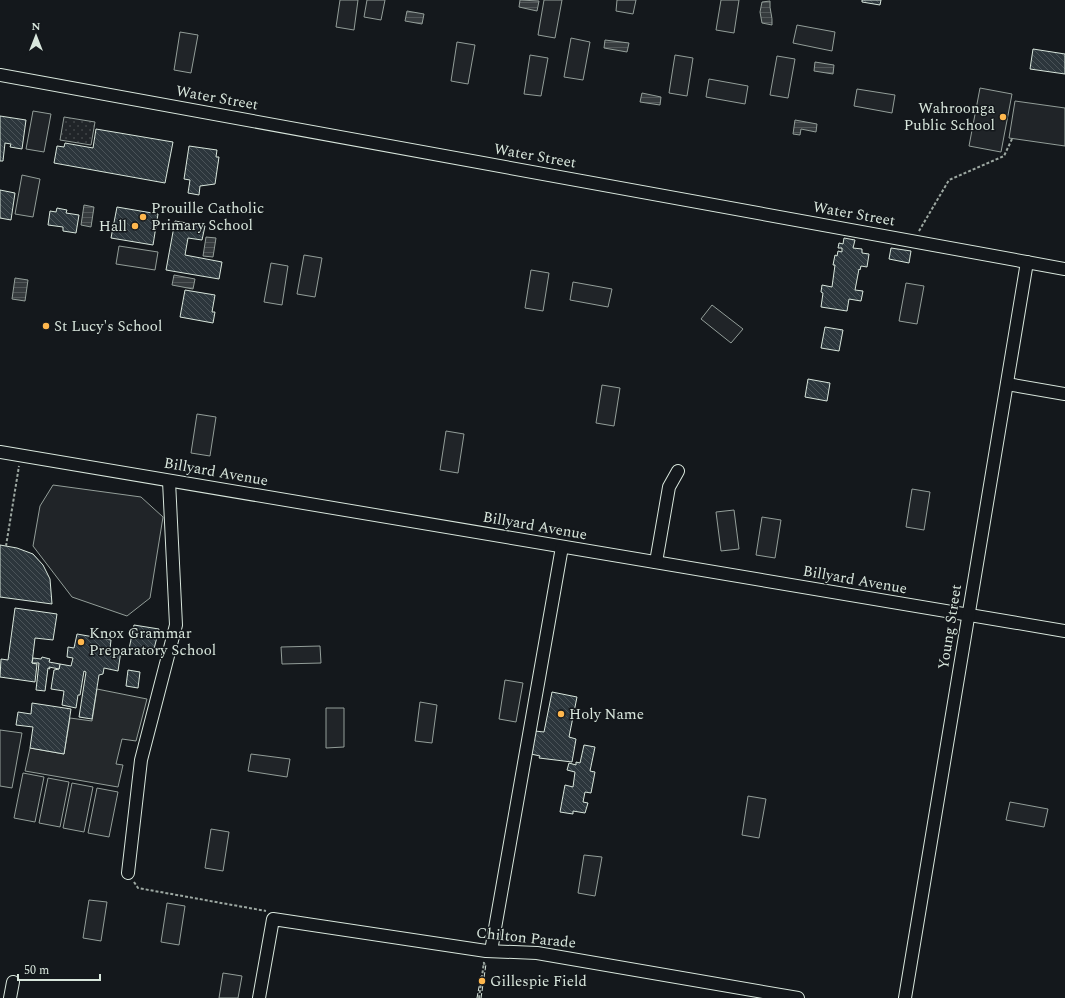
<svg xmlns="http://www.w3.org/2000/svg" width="1065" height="998" viewBox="0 0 1065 998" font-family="Spectral,serif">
<defs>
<pattern id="park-dots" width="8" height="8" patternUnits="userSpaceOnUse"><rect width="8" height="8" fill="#202428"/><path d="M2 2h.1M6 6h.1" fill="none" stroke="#404447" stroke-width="1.8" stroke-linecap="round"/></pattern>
<pattern id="water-rules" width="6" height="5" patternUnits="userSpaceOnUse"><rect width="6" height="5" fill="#363b3e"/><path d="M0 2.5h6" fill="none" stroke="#525759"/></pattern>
<pattern id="building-back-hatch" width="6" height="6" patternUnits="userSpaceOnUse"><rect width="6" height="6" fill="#2c363c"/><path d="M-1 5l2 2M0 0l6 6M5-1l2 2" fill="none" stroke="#4a5358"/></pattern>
</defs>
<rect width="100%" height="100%" fill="#14181c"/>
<path fill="url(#park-dots)" stroke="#939e99" d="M 64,117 L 95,122 L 91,145 L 60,140 Z"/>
<g fill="#202428" stroke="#939e99">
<path d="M 340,0 L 358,0 L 354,30 L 336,27 Z"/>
<path d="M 367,0 L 385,0 L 381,20 L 364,17 Z"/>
<path d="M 544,0 L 562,0 L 555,38 L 538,35 Z"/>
<path d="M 617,0 L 636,0 L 633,14 L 616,11 Z"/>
<path d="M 721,0 L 739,0 L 734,33 L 716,30 Z"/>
<path d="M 797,25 L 835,32 L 832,51 L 793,43 Z"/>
<path d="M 180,32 L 198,35 L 191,73 L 174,70 Z"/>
<path d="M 571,38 L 590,42 L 583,80 L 564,77 Z"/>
<path d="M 457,42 L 475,45 L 468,84 L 451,81 Z"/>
<path d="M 530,55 L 548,58 L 541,96 L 524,94 Z"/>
<path d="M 675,55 L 693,58 L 687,96 L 669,93 Z"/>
<path d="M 777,56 L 795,59 L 788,98 L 770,95 Z"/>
<path d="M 709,79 L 748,86 L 745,104 L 706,97 Z"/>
<path d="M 980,88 L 1012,94 L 1001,152 L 969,146 Z"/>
<path d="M 857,89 L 895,95 L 892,113 L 854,106 Z"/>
<path d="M 1015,101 L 1065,108 L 1065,146 L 1009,138 Z"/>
<path d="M 33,111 L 51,114 L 44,152 L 26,149 Z"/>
<path d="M 22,175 L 40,179 L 33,217 L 15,214 Z"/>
<path d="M 119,246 L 158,252 L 155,270 L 116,264 Z"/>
<path d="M 304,255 L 322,258 L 315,297 L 297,294 Z"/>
<path d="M 271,263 L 288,266 L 282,305 L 264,302 Z"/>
<path d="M 531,270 L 549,273 L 543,311 L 525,308 Z"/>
<path d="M 573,282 L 612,289 L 608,307 L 570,300 Z"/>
<path d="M 906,283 L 924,286 L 917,324 L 899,321 Z"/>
<path d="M 712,305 L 743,329 L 731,343 L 701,319 Z"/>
<path d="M 602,385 L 620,388 L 614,426 L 596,423 Z"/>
<path d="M 197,414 L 216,417 L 210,456 L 191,453 Z"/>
<path d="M 446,431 L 464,434 L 458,473 L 440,470 Z"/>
<path d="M 53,485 L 141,497 L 163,517 L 150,598 L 127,616 L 72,597 L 33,546 L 40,506 Z"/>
<path d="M 912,489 L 930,492 L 924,530 L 906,527 Z"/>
<path d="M 734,510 L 739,549 L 721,551 L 716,512 Z"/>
<path d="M 762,517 L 781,520 L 775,558 L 756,555 Z"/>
<path d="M 320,646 L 321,663 L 282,664 L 281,647 Z"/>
<path d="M 505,680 L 523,683 L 516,722 L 499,719 Z"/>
<path d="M 420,702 L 437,705 L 432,743 L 415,741 Z"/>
<path d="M 326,708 L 344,708 L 344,747 L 326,748 Z"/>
<path d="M 0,730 L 22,733 L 12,788 L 0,786 Z"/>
<path d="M 251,754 L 290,759 L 287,777 L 248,771 Z"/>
<path d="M 23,773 L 44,777 L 35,822 L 14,818 Z"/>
<path d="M 48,778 L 69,782 L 60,827 L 39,823 Z"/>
<path d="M 72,783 L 93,787 L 84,832 L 63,828 Z"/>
<path d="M 97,788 L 118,792 L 109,837 L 88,833 Z"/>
<path d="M 748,796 L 766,799 L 759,838 L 742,835 Z"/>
<path d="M 1010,802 L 1048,809 L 1044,827 L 1006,820 Z"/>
<path d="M 211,829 L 229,832 L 223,871 L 205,868 Z"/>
<path d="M 584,855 L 602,857 L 595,896 L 578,893 Z"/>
<path d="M 89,900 L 107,902 L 101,941 L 83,938 Z"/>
<path d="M 167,903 L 185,906 L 179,945 L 161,942 Z"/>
<path d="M 223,973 L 242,976 L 238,998 L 219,998 Z"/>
</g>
<path fill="#24282b" stroke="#939e99" d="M 97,689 L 147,699 L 136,741 L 122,739 L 116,764 L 123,765 L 118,787 L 25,771 L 30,748 L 64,754 L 70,718 L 92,721 Z"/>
<g fill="url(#water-rules)" stroke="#939e99">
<path d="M 520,0 L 539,1 L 537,11 L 519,7 Z"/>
<path d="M 770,1 C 769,10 773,16 772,25 L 762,23 L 760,12 L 762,2 Z"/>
<path d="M 407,11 L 424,14 L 422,24 L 405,21 Z"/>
<path d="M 605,40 L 629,43 L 627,52 L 604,48 Z"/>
<path d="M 815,62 L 834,65 L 833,74 L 814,71 Z"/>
<path d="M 642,93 L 661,97 L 660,105 L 640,102 Z"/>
<path d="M 795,120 L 817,124 L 816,132 L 801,129 L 800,135 L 793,134 Z"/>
<path d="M 84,205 L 94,207 L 91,227 L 81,225 Z"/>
<path d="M 206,237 L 216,238 L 213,257 L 203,256 Z"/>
<path d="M 174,275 L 195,279 L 193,289 L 172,285 Z"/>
<path d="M 15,278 L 28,280 L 25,301 L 12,299 Z"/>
</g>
<g fill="url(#building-back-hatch)" stroke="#d8e6dc">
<path d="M 862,0 L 881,0 L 880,5 L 862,2 Z"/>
<path d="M 1033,49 L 1065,54 L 1065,74 L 1030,69 Z"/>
<path d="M 0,116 L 26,120 L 22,149 L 10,147 L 11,144 L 5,143 L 3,161 L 0,161 Z"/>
<path d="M 96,129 L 173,142 L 165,183 L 54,163 L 57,146 L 64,147 L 65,143 L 93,148 Z"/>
<path d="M 189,146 L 217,150 L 216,157 L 219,157 L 215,184 L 200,186 L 199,195 L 188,193 L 190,180 L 184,179 Z"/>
<path d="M 0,190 L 15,193 L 11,220 L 0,218 Z"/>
<path d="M 117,207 L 158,214 L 153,245 L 111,238 Z"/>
<path d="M 57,208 L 67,210 L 66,213 L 79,215 L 76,233 L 63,231 L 63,227 L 48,225 L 50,211 L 56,212 Z"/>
<path d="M 175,221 L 205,226 L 202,240 L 188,238 L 185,255 L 222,262 L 219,279 L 166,270 Z"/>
<path d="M 844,238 L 855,240 L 853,248 L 862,249 L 862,253 L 869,254 L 867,267 L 861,266 L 860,270 L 859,269 L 855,290 L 863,291 L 861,301 L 849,299 L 847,311 L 821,307 L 823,293 L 821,292 L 822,285 L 832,287 L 835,265 L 833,265 L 835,255 L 837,256 L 838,251 L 842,252 L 842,248 L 838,248 L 839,243 L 843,244 Z"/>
<path d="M 891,248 L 911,251 L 909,263 L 889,259 Z"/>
<path d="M 185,290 L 215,295 L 212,312 L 215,312 L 213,323 L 180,317 Z"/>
<path d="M 825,327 L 843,330 L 839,351 L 821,348 Z"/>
<path d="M 808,379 L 830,383 L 827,401 L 805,397 Z"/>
<path d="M 0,545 L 17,548 L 33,554 L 43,565 L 50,579 L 52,604 L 0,597 Z"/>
<path d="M 15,608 L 57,614 L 53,640 L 35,638 L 32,663 L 37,664 L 35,682 L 0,677 L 1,659 L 8,660 Z"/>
<path d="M 134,625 L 159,629 L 153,653 L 129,649 Z"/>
<path d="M 77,634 L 111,640 L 110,649 L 121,651 L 118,671 L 104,668 L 103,674 L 99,675 L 92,719 L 79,717 L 86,672 L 84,671 L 80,695 L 78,695 L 76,708 L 62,705 L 64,691 L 51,689 L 54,670 L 59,669 L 60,664 L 71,666 L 73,658 L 67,657 L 68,647 L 74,648 Z"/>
<path d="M 42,657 L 50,659 L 49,662 L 60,664 L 59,669 L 49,667 L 50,669 L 48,668 L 45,691 L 36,690 L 39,663 L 32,663 L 33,658 L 41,659 Z"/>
<path d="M 128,670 L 140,672 L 138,688 L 126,686 Z"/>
<path d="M 552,692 L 577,697 L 569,737 L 576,739 L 572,762 L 539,758 L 540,756 L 531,754 L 535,731 L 544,732 Z"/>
<path d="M 32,703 L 71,709 L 64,754 L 30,748 L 33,727 L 16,725 L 18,712 L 31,714 Z"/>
<path d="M 584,745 L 595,747 L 590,771 L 595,772 L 591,793 L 585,792 L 583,802 L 588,803 L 585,813 L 573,811 L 573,814 L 560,812 L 565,785 L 573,787 L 575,772 L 567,770 L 569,763 L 576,765 L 576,762 L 580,763 Z"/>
</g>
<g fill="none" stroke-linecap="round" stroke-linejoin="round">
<g stroke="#d8e6dc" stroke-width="14">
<g id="minor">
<path d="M 0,75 L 1065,269"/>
<path d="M 1007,384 L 1065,394"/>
<path d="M 0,452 L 1065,631"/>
<path d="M 656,562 L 669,487 L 678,471"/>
<path d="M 128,873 L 141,760 L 176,625 L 169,481"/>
<path d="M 491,951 L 562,547"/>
<path d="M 10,998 L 13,982"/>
<path d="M 259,998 L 273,919 L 486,951 L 537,953 L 798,998"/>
<path d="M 905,998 L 1027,262"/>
</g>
</g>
<g stroke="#9da8a2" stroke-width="2" stroke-dasharray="3 2" stroke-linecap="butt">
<path d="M 919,231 L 949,180 L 1004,156 L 1012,139"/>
<path d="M 6,546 L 19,466"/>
<path d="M 134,882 L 138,888 L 266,911"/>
<path d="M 479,998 L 484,962"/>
</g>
<use href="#minor" stroke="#14181c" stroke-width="12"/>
<g stroke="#d8e6dc" stroke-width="1" stroke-dasharray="5 2" stroke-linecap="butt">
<path d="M 477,998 L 481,976"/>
<path d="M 481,998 L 486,964 L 483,964"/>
</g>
</g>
<g fill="#ffb74d" stroke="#14181c" stroke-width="1.5">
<circle cx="1003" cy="117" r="4"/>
<circle cx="143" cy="217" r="4"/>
<circle cx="135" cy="226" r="4"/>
<circle cx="46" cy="326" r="4"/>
<circle cx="81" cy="642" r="4"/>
<circle cx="561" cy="714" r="4"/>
<circle cx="482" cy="981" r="4"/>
</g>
<g text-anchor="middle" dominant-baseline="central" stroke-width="3" stroke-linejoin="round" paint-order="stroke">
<g font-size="15" fill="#d8e6dc" stroke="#14181c">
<text transform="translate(217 98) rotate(10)">Water Street</text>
<text transform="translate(535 156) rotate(10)">Water Street</text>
<text transform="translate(854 214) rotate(10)">Water Street</text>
<text transform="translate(216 472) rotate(10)">Billyard Avenue</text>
<text transform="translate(535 526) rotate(10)">Billyard Avenue</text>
<text transform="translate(855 580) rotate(10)">Billyard Avenue</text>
<text transform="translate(950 627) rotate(-81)">Young Street</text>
<text transform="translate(526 938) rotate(6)">Chilton Parade</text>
</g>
<g font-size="15" fill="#d8e6dc" stroke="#14181c" text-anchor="start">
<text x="995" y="108" text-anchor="end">Wahroonga<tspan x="995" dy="17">Public School</tspan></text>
<text x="151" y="208">Prouille Catholic<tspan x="151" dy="17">Primary School</tspan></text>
<text x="127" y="226" text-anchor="end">Hall</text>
<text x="54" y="326">St Lucy's School</text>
<text x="89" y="633">Knox Grammar<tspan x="89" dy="17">Preparatory School</tspan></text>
<text x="569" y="714">Holy Name</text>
<text x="490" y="981">Gillespie Field</text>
</g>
</g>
<g transform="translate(36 36)" stroke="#14181c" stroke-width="3" paint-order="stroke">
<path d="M0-3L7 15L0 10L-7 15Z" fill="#d8e6dc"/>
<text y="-6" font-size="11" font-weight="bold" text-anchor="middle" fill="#d8e6dc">N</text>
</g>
<path d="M18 974v6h82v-6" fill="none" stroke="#d8e6dc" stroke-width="2"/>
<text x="24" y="974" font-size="12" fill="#d8e6dc" stroke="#14181c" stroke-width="3" paint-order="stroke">50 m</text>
</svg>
